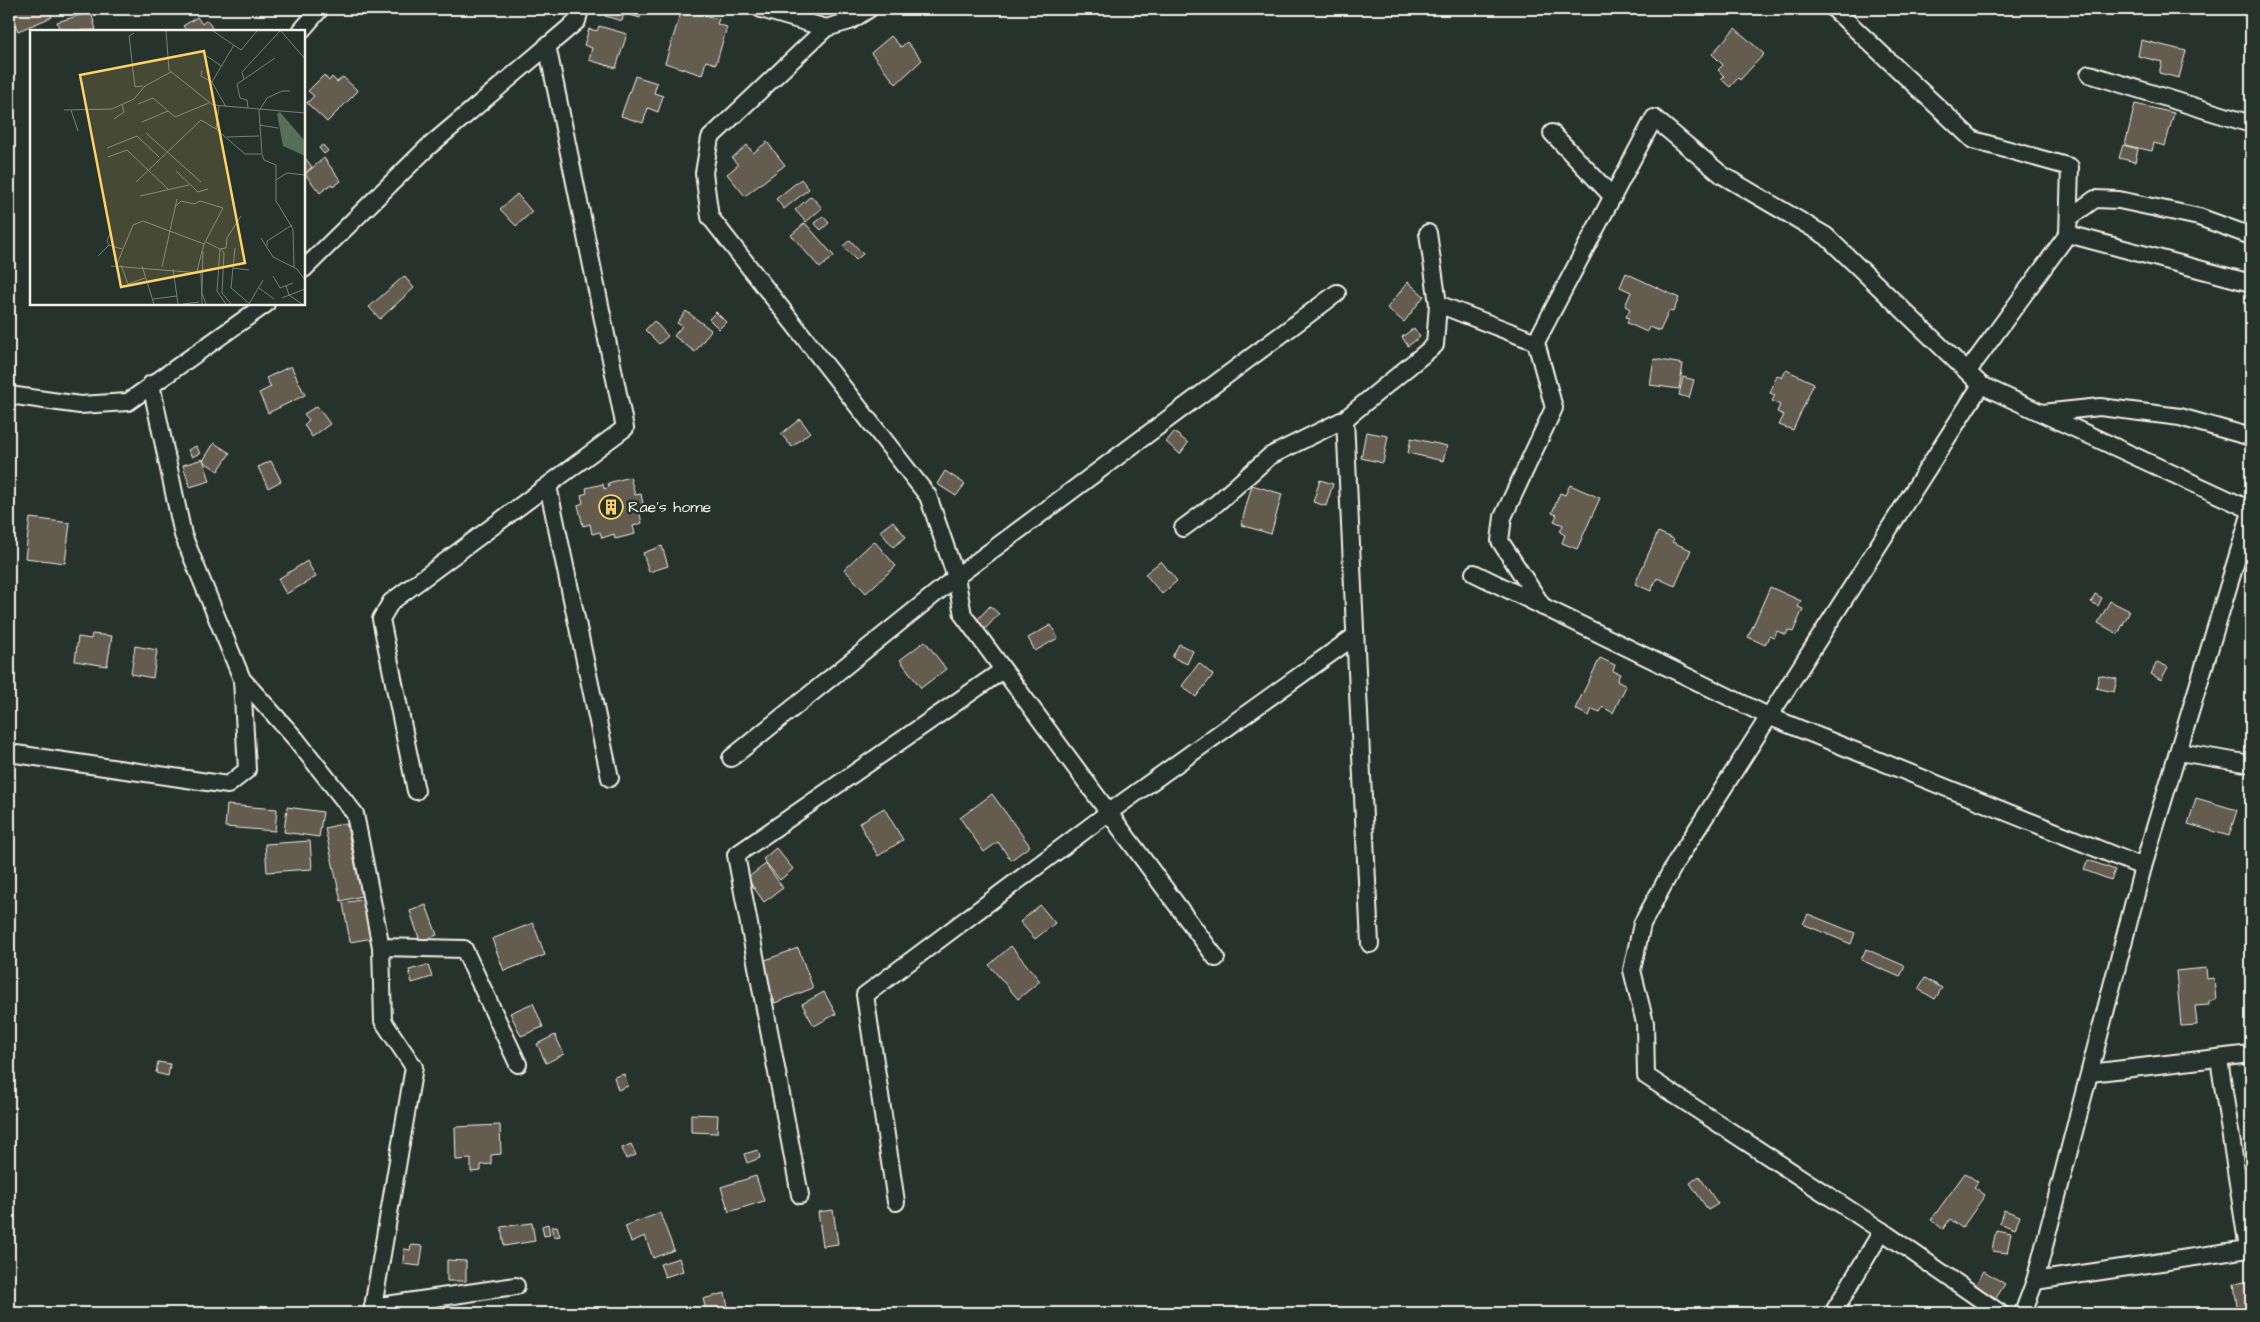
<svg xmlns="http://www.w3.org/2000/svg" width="2260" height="1322" viewBox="0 0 2260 1322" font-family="'Architects Daughter',sans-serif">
<rect width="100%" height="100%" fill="#26332d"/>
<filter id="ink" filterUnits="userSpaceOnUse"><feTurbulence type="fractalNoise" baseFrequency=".02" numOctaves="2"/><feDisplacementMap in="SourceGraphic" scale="10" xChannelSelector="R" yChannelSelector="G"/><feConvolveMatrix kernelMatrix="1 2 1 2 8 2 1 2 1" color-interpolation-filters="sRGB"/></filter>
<g filter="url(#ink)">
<g fill="#645b4f" stroke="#f4f1e8">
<path d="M 9,9 L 49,9 L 52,17 L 18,31 Z"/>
<path d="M 607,9 L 642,9 L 640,18 L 624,13 L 622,21 L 605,16 Z"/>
<path d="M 682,9 L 719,19 L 717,24 L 727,27 L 716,64 L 706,61 L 702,75 L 665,63 Z"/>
<path d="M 91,12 L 96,30 L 60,31 L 57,22 Z"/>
<path d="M 197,17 L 202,24 L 207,20 L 214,31 L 187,31 L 183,26 Z"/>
<path d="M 599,26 L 627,34 L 616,68 L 589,60 L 592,48 L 584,45 L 589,29 L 597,31 Z"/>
<path d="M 1735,28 L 1764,54 L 1740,80 L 1738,78 L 1730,87 L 1721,79 L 1724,76 L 1718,70 L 1723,65 L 1712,54 Z"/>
<path d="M 891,36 L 901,47 L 907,42 L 922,60 L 896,84 L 871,53 Z"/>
<path d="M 2141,40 L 2186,51 L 2179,78 L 2159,73 L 2162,62 L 2138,56 Z"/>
<path d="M 324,75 L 329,81 L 332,77 L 337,82 L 343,77 L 358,91 L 327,122 L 307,103 L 314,96 L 308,91 Z"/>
<path d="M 635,76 L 657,83 L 654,93 L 663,96 L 658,112 L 648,108 L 643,123 L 621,116 Z"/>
<path d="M 2135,104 L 2174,113 L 2165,146 L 2154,143 L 2152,151 L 2125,145 Z"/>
<path d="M 767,142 L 785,165 L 745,196 L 727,174 L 738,165 L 732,158 L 747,145 L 753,153 Z"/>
<path d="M 323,145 L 328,151 L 324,154 L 319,148 Z"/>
<path d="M 2123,145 L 2138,149 L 2135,162 L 2119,158 Z"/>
<path d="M 305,158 L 312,167 L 304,174 L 304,159 Z"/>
<path d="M 324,158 L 341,181 L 333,187 L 331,184 L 320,193 L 305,174 Z"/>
<path d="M 801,179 L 809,189 L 784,209 L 776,199 Z"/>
<path d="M 517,194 L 532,212 L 516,226 L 500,209 Z"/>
<path d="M 811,196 L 822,208 L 806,222 L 795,210 Z"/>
<path d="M 823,216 L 829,223 L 821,230 L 814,223 Z"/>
<path d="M 805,223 L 834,256 L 820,268 L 791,235 Z"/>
<path d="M 850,240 L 863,254 L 856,260 L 843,246 Z"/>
<path d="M 1626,273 L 1679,298 L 1673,312 L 1669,311 L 1660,331 L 1649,327 L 1647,332 L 1627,323 L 1629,318 L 1626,317 L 1630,309 L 1625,306 L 1631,292 L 1620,287 Z"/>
<path d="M 404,276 L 414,288 L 380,319 L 369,307 Z"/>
<path d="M 1408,282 L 1424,296 L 1404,322 L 1387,308 Z"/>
<path d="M 686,311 L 711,330 L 695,352 L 674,336 L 682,326 L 677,323 Z"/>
<path d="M 716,312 L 726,322 L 719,329 L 709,319 Z"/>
<path d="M 654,321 L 668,336 L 659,344 L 645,330 Z"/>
<path d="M 1414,328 L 1420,337 L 1408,346 L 1402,337 Z"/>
<path d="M 1654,359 L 1683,364 L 1679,389 L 1650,385 Z"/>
<path d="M 291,366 L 305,395 L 268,413 L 259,393 L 271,387 L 266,378 Z"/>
<path d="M 1786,370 L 1814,383 L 1793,430 L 1779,425 L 1784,415 L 1777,412 L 1780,405 L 1772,401 L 1775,395 L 1770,393 L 1777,375 L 1782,378 Z"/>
<path d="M 1683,377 L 1694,380 L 1689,398 L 1679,395 Z"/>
<path d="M 317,406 L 330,424 L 312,437 L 304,425 L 309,420 L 304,414 Z"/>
<path d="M 800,419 L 810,432 L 792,447 L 781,434 Z"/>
<path d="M 1174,432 L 1188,443 L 1180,454 L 1166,442 Z"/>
<path d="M 1366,432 L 1388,436 L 1383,463 L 1361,458 Z"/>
<path d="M 1411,438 L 1447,446 L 1443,461 L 1408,453 Z"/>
<path d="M 214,443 L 230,453 L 218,471 L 203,461 Z"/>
<path d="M 196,446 L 200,453 L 192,457 L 188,450 Z"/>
<path d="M 203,459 L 210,481 L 190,487 L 183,465 Z"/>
<path d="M 271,461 L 281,481 L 268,488 L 258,467 Z"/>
<path d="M 945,471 L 965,484 L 956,496 L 937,484 Z"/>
<path d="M 630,477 L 635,495 L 641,494 L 644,509 L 639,511 L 642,523 L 633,526 L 635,534 L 615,539 L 614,534 L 602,538 L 600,532 L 592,534 L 590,524 L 583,526 L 578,505 L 583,503 L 581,495 L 587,493 L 586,488 L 603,484 L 604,489 L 609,487 L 608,483 Z"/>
<path d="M 1320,480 L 1333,484 L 1326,506 L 1313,502 Z"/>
<path d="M 1252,485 L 1282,494 L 1271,534 L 1241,525 Z"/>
<path d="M 1570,485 L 1600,498 L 1577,549 L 1562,543 L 1565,535 L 1560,532 L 1563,525 L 1554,521 L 1557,515 L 1552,513 L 1560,493 L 1565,495 Z"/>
<path d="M 30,518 L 70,523 L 65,563 L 25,558 Z"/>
<path d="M 893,521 L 906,537 L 893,547 L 880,531 Z"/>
<path d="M 1658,532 L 1674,539 L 1672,542 L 1691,550 L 1675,586 L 1657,578 L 1651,591 L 1635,584 Z"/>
<path d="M 874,541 L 896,566 L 866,593 L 844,569 Z"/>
<path d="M 662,546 L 668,566 L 649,572 L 643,553 Z"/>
<path d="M 307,561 L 316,577 L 286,594 L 278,579 Z"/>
<path d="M 1161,561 L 1177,581 L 1162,594 L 1145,574 Z"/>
<path d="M 1770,587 L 1801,601 L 1798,607 L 1803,609 L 1793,632 L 1788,630 L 1786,635 L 1777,631 L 1774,638 L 1769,636 L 1765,645 L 1748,637 Z"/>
<path d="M 2095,594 L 2102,598 L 2098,606 L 2091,602 Z"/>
<path d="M 2110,601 L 2130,611 L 2118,634 L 2098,623 Z"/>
<path d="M 990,606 L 999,614 L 985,629 L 976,621 Z"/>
<path d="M 1051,625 L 1058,638 L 1035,651 L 1028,638 Z"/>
<path d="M 92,634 L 112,636 L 107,666 L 75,661 L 78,637 L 91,639 Z"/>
<path d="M 925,641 L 946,669 L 921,688 L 900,660 Z"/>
<path d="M 1179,644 L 1193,651 L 1187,664 L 1172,657 Z"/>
<path d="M 135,646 L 157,650 L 153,678 L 131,674 Z"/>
<path d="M 1600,658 L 1615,665 L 1613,671 L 1620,674 L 1617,681 L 1626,686 L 1613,713 L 1603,707 L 1600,712 L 1592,709 L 1589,716 L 1575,709 Z"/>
<path d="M 2157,662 L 2168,667 L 2161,680 L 2151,674 Z"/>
<path d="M 1199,663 L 1213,675 L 1196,697 L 1182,686 Z"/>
<path d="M 2099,675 L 2117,679 L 2114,692 L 2096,688 Z"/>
<path d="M 992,794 L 1030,846 L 1011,860 L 998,842 L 984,852 L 960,818 Z"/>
<path d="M 2196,798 L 2237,810 L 2229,836 L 2188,824 Z"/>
<path d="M 227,805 L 277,809 L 275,831 L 225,827 Z"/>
<path d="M 287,807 L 323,812 L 319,837 L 284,832 Z"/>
<path d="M 884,808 L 903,840 L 878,856 L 859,823 Z"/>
<path d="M 346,823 L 362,896 L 341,901 L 325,828 Z"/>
<path d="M 310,841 L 312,869 L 267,872 L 265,844 Z"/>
<path d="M 776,848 L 793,869 L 780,880 L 763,859 Z"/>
<path d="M 2088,860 L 2115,870 L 2111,880 L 2084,870 Z"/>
<path d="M 766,864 L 783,888 L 764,902 L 747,878 Z"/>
<path d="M 366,899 L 373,938 L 350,942 L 343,903 Z"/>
<path d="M 426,905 L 437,935 L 420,941 L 410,911 Z"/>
<path d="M 1040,905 L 1055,923 L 1035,939 L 1020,922 Z"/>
<path d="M 1808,914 L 1855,933 L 1851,944 L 1803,924 Z"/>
<path d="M 533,923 L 545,955 L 504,971 L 492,939 Z"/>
<path d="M 1011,946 L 1040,981 L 1018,999 L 989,965 Z"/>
<path d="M 798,948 L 813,988 L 775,1003 L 760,962 Z"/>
<path d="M 1866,949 L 1905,966 L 1900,977 L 1861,960 Z"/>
<path d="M 428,965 L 432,977 L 412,983 L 409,970 Z"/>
<path d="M 2206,968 L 2207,979 L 2214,978 L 2216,1000 L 2209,1001 L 2209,1005 L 2195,1006 L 2197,1025 L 2181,1026 L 2176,971 Z"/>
<path d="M 1925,978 L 1942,988 L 1935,999 L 1918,989 Z"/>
<path d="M 824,992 L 836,1014 L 814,1026 L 802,1004 Z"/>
<path d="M 533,1003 L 543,1027 L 521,1036 L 510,1013 Z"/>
<path d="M 555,1035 L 564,1054 L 546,1063 L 537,1044 Z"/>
<path d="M 158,1062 L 170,1064 L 168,1076 L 156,1073 Z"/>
<path d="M 624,1074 L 628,1086 L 618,1090 L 614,1077 Z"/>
<path d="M 691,1114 L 718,1115 L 717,1133 L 691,1132 Z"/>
<path d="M 500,1125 L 501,1154 L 491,1155 L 491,1164 L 481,1165 L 481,1171 L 471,1172 L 471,1159 L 456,1160 L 455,1127 Z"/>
<path d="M 631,1144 L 636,1155 L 626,1159 L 622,1148 Z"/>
<path d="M 758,1150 L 760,1158 L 747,1163 L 744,1154 Z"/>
<path d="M 1965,1173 L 1978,1182 L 1974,1187 L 1985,1195 L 1962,1228 L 1950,1219 L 1943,1229 L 1931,1220 Z"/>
<path d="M 756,1176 L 764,1201 L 729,1212 L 721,1187 Z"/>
<path d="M 1699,1176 L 1718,1204 L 1708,1210 L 1690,1183 Z"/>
<path d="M 833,1210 L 838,1244 L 823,1246 L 818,1212 Z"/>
<path d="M 2004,1210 L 2020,1216 L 2015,1229 L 1999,1223 Z"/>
<path d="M 660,1213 L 674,1250 L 653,1258 L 645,1236 L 631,1242 L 625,1226 Z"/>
<path d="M 532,1223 L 535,1241 L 504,1246 L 501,1227 Z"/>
<path d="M 548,1224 L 550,1235 L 544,1236 L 542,1226 Z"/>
<path d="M 557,1226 L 560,1236 L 554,1237 L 551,1227 Z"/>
<path d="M 1996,1230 L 2011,1233 L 2007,1253 L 1992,1251 Z"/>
<path d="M 411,1245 L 423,1246 L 420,1266 L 403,1264 L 404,1249 L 410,1250 Z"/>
<path d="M 679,1258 L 683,1271 L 665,1277 L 660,1264 Z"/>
<path d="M 447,1260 L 466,1261 L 466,1281 L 447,1281 Z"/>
<path d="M 1984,1271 L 2005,1284 L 1996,1298 L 1975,1285 Z"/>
<path d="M 2251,1281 L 2251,1313 L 2238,1313 L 2234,1284 Z"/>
<path d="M 725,1293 L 729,1312 L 707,1313 L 703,1299 Z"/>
</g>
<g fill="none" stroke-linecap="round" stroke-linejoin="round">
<g stroke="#f4f1e8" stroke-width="20">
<g id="minor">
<path d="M 761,9 L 826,28"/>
<path d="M 869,9 L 850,21 L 826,28 L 710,138 L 704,173 L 710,217 L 928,496 L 956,577 L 963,615 L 1216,958"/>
<path d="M 1834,9 L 1973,140 L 2070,167 L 2068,234 L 1968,371"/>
<path d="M 301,31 L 320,9"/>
<path d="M 2094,75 L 2089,74 L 2251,124"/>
<path d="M 1552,133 L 1613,197"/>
<path d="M 2069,218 L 2095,199 L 2119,200 L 2199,217 L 2251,236"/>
<path d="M 2068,234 L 2251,283"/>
<path d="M 304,269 L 427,148 L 577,21 L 580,9"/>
<path d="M 1438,304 L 1536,342"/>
<path d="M 151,384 L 183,535 L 242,679 L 295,738 L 355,814 L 381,947 L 383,1021 L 414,1067 L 372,1313"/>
<path d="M 1981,385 L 1676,862 L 1642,924 L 1632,970 L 1645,1023 L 1646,1076 L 1882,1231 L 2000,1313"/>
<path d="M 9,395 L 80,405 L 128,402 L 266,304"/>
<path d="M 2042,413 L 2100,407 L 2180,417 L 2251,437"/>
<path d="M 1345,419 L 1370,944"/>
<path d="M 548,486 L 610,778"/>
<path d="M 1183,528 L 1217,503 L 1270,456 L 1345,419 L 1435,345 L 1438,304 L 1428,233"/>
<path d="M 1474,573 L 1768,716 L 2143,867"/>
<path d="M 1543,607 L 1500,541 L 1503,517 L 1554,408 L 1536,342 L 1654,118 L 1722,175 L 1826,236 L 1981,385 L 2251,510"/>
<path d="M 2179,752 L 2251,764"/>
<path d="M 9,753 L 228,785 L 247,770 L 242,679"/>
<path d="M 731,758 L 956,577 L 1337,293"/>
<path d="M 416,791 L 381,619 L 391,602 L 625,428 L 547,45"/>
<path d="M 381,947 L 464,949 L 518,1064"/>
<path d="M 2090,1073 L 2251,1054"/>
<path d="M 800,1195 L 736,855 L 1003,670"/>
<path d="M 896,1202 L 865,995 L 1108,813 L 1355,636"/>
<path d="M 2035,1281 L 2248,1249 L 2219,1059"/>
<path d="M 373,1307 L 516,1286"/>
<path d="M 1833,1313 L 1882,1231"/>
<path d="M 2023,1313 L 2035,1281 L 2143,867 L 2251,512"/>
</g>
</g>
<use href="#minor" stroke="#26332d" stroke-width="16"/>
</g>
</g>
<defs>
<g id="building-ring" transform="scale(1.25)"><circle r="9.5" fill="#26332d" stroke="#ffd166" stroke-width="1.5"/><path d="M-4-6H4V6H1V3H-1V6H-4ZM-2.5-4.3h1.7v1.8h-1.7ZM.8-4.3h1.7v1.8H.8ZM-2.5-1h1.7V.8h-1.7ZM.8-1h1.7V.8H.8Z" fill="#ffd166"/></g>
</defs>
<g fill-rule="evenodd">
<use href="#building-ring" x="611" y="507"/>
</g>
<g text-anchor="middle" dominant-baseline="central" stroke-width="5" stroke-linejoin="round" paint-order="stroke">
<g font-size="16" fill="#f4f1e8" stroke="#26332d" text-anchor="start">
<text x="628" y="507">Rae's home</text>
</g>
</g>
<g transform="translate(30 30)">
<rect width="275" height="275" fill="#26332d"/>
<path d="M 250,82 L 275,111 L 275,126 L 253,116 L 247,84 Z" fill="#557056"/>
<path fill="none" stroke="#787f78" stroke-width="1" d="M 136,1 L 139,40 L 183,75 L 275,83M 183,1 L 211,20 L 227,1M 251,1 L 275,29M 104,3 L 99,6 L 105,57 L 113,56M 177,26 L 191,36M 172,40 L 171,46 L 182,52 L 196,77M 214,49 L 212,42 L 250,1M 182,52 L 204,15M 260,61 L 252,61 L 237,68 L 229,81 L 232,124 L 234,130 L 246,135 L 246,171 L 263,199 L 264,237M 108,74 L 123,68 L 145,87 L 179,73M 218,78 L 217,70 L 210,68 L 207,54 L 245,28M 34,80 L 82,79 L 104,69 L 115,56 L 141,42M 41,80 L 48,101M 84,89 L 94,82 L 92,74M 112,92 L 138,81M 229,95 L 248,98M 186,99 L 189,76M 116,103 L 171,152M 197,107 L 229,106M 77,118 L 107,106 L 129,127M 78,127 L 97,120 L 139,160M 146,141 L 168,162 L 178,159M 246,150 L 257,143 L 275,145M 106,152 L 171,90 L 186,99 L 215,124 L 231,124M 110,166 L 159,155M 145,177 L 151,171 L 164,174 L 170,171 L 193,178 L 174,214 L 167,241M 81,201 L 77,211 L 79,215 L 92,219M 231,208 L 243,227 L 267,239 L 275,250M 176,212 L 190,219 L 196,218 L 197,208 L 211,186M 237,216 L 237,211 L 262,195M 205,218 L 201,258 L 220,274M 190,219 L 187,261 L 196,274M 191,219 L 194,223 L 192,263 L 201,274M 173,221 L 172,263 L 176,274M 68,226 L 79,215M 87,234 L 103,195 L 113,191 L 174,214M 91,235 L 98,254 L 115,248M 81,236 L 171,243 L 172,274M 112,236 L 124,274M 132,237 L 147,169M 203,238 L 219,240M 143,239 L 148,274M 243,246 L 250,258 L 263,253M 256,256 L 259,265 L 272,274M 229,258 L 244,269M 252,268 L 275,259M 123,269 L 147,266M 153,274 L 169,272M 219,274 L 233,250"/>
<path fill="#ffd166" fill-opacity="0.15" stroke="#ffd166" stroke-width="2.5" d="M 174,21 L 215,233 L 91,257 L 50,45 Z"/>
<rect width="275" height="275" fill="none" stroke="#f4f1e8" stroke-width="2.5"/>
</g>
<rect width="2260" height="1322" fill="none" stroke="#26332d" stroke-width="30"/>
<rect x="15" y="15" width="2230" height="1292" fill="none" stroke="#f4f1e8" stroke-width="2" filter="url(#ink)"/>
</svg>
